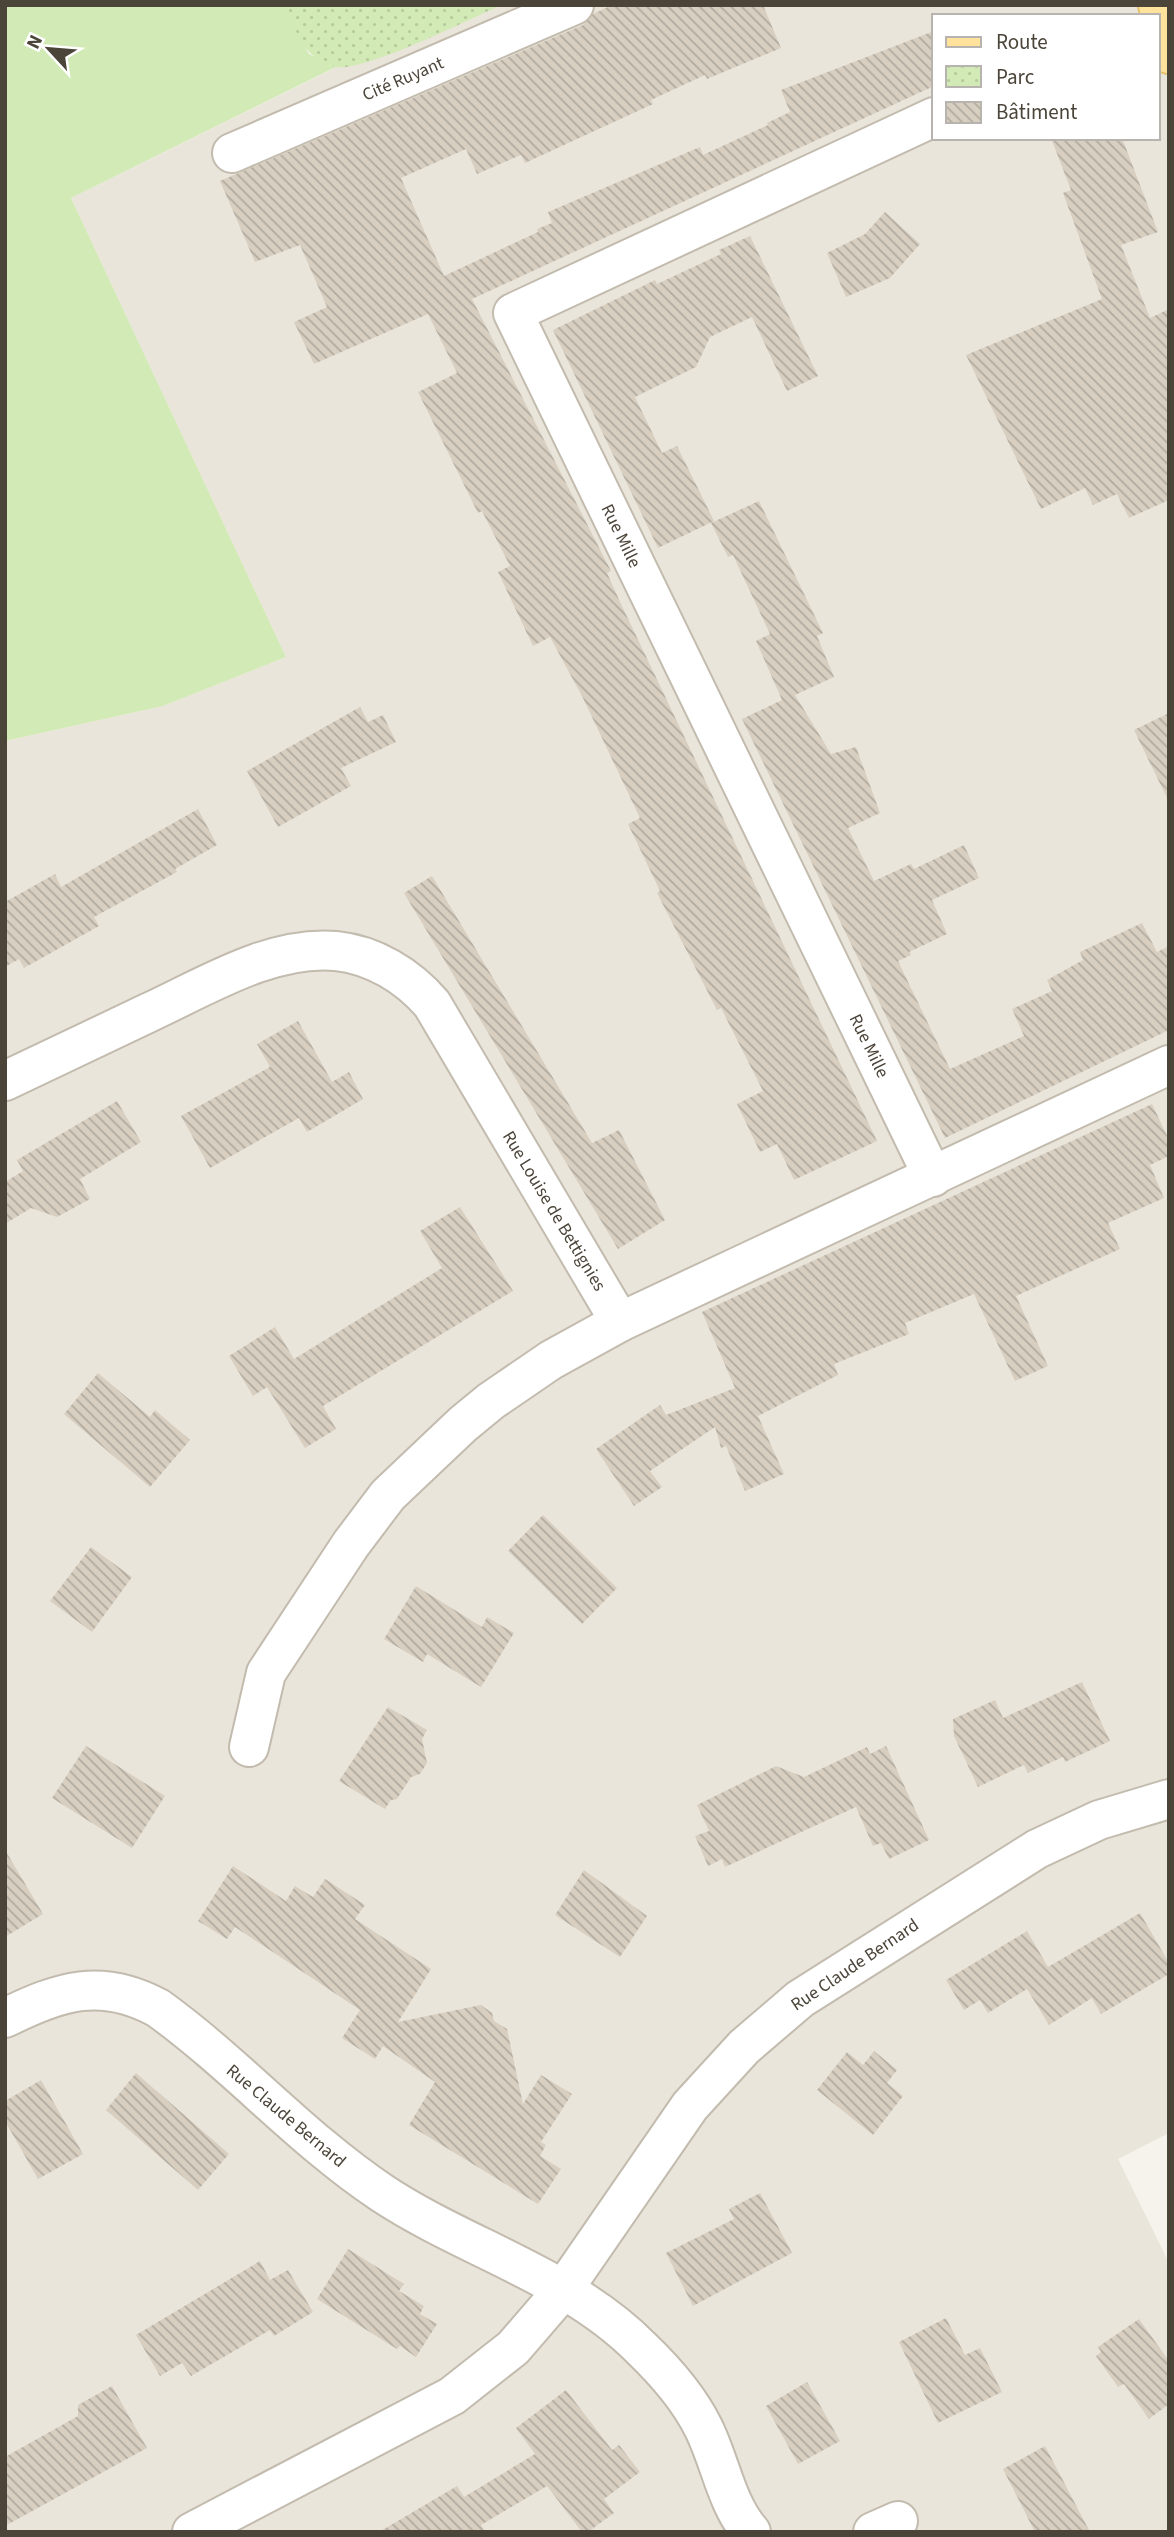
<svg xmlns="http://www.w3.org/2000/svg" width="1174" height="2537" viewBox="0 0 1174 2537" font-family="'Source Sans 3',sans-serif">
<defs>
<pattern id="park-dots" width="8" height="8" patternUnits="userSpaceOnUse" patternTransform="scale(1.75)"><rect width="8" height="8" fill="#d2eab5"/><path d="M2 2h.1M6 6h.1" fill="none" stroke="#b6ca9c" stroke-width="1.8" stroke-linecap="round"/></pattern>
<pattern id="building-back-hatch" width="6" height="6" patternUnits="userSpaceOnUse" patternTransform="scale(1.75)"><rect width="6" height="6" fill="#d8cfc1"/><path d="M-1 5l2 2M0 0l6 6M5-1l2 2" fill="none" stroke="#b1aa9e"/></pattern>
</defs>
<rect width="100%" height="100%" fill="#f6f3ec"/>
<path fill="#eae5da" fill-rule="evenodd" d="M 281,5 L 1169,5 L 1169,2133 L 1118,2159 L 1169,2263 L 1169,2532 L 5,2532 L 5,741 L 163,706 L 286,657 L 71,198 L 335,68 ZM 934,16 L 1158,16 L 1158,138 L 934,138 Z"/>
<path fill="url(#park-dots)" d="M 281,5 L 502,5 C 469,19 365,72 336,67 C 308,62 291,29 281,5 Z"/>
<path fill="#d2eab5" d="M 5,5 L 281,5 L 309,54 L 336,67 L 71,198 L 286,657 L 163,706 L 5,741 Z"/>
<g fill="url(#building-back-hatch)">
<path d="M 612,5 L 763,5 L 781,48 L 707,79 L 705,75 L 651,100 L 653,104 L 525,163 L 521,155 L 477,174 L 466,149 L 401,178 L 444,276 L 538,232 L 537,229 L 552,223 L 548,212 L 700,147 L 703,155 L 768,125 L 767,123 L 790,112 L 781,90 L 934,31 L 934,86 L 472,299 L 611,571 L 607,573 L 621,604 L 877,1141 L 794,1180 L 777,1144 L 760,1152 L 737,1104 L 763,1091 L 721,1008 L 717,1010 L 657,893 L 660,891 L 628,824 L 640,818 L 583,698 L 550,637 L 533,646 L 498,572 L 510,566 L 482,511 L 478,513 L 418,392 L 457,373 L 428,314 L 314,364 L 294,322 L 327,307 L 300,245 L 255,262 L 220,181 L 583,25 L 593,14 Z"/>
<path d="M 1051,138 L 1122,138 L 1158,232 L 1121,245 L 1150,318 L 1169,309 L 1169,500 L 1129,518 L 1117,494 L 1093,505 L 1085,488 L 1041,509 L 966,355 L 1102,299 L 1063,193 L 1071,190 Z"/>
<path d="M 885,212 L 920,244 L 890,278 L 846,297 L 827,253 L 865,234 Z"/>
<path d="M 750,236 L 818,376 L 787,391 L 752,317 L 710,337 L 696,367 L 635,397 L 662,453 L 677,446 L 714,521 L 658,548 L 553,330 L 655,280 L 657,284 L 721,254 L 719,250 Z"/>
<path d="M 759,501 L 823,633 L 817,636 L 834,677 L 795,695 L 831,754 L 856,747 L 880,813 L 848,828 L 874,881 L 911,864 L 914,869 L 964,845 L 979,878 L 932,900 L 947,934 L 909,952 L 911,955 L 898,961 L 950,1069 L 1024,1036 L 1012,1009 L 1052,991 L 1047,980 L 1083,960 L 1080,952 L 1142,923 L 1157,952 L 1169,946 L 1169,1030 L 945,1138 L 742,719 L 782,700 L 756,641 L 770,634 L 733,555 L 728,557 L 711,523 Z"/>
<path d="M 360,707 L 368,722 L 383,715 L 396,742 L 341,768 L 351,786 L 278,827 L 247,771 Z"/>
<path d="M 1169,713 L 1169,802 L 1134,730 Z"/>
<path d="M 198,809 L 217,845 L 175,869 L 177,872 L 94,917 L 99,926 L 24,968 L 19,959 L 5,967 L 5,902 L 55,874 L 61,887 Z"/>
<path d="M 432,876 L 592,1143 L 619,1130 L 665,1220 L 618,1249 L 404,893 Z"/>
<path d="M 298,1021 L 332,1082 L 349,1072 L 363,1099 L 307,1132 L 299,1118 L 210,1168 L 181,1116 L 270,1067 L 257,1044 Z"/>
<path d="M 117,1101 L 141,1142 L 80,1179 L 90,1199 L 57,1217 L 31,1208 L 5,1224 L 5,1182 L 23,1171 L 17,1160 Z"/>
<path d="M 1152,1104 L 1169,1140 L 1169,1156 L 1150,1165 L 1164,1198 L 1108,1223 L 1120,1249 L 1016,1296 L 1048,1366 L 1015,1381 L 974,1294 L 905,1323 L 909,1334 L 834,1364 L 838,1375 L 758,1416 L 784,1474 L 745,1491 L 726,1446 L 721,1448 L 715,1427 L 650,1471 L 662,1487 L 634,1506 L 596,1449 L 660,1405 L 666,1415 L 735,1388 L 702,1312 Z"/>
<path d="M 460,1207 L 513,1291 L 323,1406 L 336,1429 L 305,1448 L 267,1387 L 253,1396 L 229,1356 L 275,1327 L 294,1359 L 442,1268 L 420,1231 Z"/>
<path d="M 98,1373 L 150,1417 L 155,1410 L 190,1440 L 150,1487 L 64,1414 Z"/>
<path d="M 543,1515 L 617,1588 L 582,1624 L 508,1551 Z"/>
<path d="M 91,1547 L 132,1577 L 92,1632 L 50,1601 Z"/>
<path d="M 416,1586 L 482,1627 L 487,1617 L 514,1633 L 481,1687 L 427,1654 L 423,1662 L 384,1639 Z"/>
<path d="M 1082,1682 L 1110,1741 L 1065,1762 L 1063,1757 L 1028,1773 L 1024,1765 L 978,1787 L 954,1736 L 953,1719 L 995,1700 L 1003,1718 Z"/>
<path d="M 388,1707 L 427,1730 L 422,1739 L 427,1763 L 420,1774 L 411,1777 L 397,1799 L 391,1800 L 385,1809 L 339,1781 Z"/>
<path d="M 86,1746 L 165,1796 L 132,1848 L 52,1798 Z"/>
<path d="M 886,1746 L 929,1840 L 889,1859 L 881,1843 L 873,1846 L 856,1807 L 725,1867 L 722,1859 L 708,1866 L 695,1836 L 709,1831 L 697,1805 L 776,1766 L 804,1777 L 867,1747 L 870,1754 Z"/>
<path d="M 5,1850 L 43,1914 L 5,1937 Z"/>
<path d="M 233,1866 L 286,1901 L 295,1886 L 313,1897 L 325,1879 L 365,1905 L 355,1919 L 431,1969 L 398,2022 L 481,2005 L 492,2013 L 494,2021 L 507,2029 L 523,2104 L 541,2075 L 572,2094 L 541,2142 L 546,2145 L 540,2156 L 561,2169 L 538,2204 L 409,2125 L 435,2082 L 383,2046 L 375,2059 L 342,2038 L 360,2010 L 235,1927 L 227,1939 L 198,1921 Z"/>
<path d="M 584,1870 L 647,1916 L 620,1957 L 555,1915 Z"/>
<path d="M 1140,1913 L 1169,1963 L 1169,1974 L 1101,2014 L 1092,1998 L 1049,2025 L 1027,1989 L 988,2013 L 980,2000 L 964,2010 L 946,1980 L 1027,1931 L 1048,1967 Z"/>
<path d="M 874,2051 L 897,2070 L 887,2083 L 903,2096 L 873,2135 L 817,2090 L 847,2052 L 863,2065 Z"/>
<path d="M 136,2073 L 229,2154 L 198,2190 L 106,2110 Z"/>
<path d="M 41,2080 L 83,2154 L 38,2179 L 5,2121 L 5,2101 Z"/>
<path d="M 760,2193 L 792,2253 L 693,2306 L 666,2253 L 734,2219 L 729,2209 Z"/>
<path d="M 348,2249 L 404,2284 L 399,2291 L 424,2306 L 420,2314 L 437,2324 L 416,2357 L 400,2346 L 397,2349 L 317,2299 Z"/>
<path d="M 260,2261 L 270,2280 L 288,2270 L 313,2312 L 274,2336 L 270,2330 L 191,2376 L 182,2363 L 160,2376 L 136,2335 Z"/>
<path d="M 946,2318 L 965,2355 L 980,2348 L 1002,2392 L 938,2423 L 899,2342 Z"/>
<path d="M 1139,2319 L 1169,2361 L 1169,2404 L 1149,2419 L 1124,2384 L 1118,2387 L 1096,2356 L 1101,2352 L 1098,2347 Z"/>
<path d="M 807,2382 L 840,2441 L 798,2464 L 766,2406 Z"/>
<path d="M 112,2386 L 147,2448 L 5,2526 L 5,2457 L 78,2416 L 78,2405 Z"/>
<path d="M 566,2390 L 612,2450 L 619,2445 L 640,2472 L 604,2499 L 614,2513 L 588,2532 L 582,2532 L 547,2486 L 481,2525 L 485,2532 L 379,2532 L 457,2486 L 464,2497 L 535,2454 L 516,2428 Z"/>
<path d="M 1045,2446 L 1090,2532 L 1035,2532 L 1003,2469 Z"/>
</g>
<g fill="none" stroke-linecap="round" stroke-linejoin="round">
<g stroke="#c2bbae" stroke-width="42">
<g id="minor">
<path d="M 232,153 L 574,5"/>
<path d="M 5,1081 C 54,1058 102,1035 150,1012 C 206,986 272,945 336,951 C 374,955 408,976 432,1004 L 620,1322 L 551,1360 L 491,1401 L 463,1424 L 388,1495 L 351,1544 L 266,1673 L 249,1747"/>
<path d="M 933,1177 L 513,313 L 934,117"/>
<path d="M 620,1322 L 1169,1065"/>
<path d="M 5,2018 C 60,1991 101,1977 158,2008 C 237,2065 301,2139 382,2193 C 465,2248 570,2276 641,2348 C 665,2371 688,2397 703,2427 C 720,2460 726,2504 751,2532"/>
<path d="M 192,2532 L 452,2396 L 513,2348 L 563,2290 L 690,2106 L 744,2047 L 800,1999 L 1037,1849 L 1099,1820 L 1169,1799"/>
<path d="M 873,2532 L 898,2521"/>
</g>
</g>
<g stroke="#e6c16a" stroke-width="42">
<path id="major" d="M 1158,5 L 1169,54"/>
</g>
<use href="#minor" stroke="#fff" stroke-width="38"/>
<use href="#major" stroke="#ffe39c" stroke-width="38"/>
</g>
<g text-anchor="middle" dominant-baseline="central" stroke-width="7" stroke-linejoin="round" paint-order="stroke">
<g font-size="18" fill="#4b4439" stroke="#fff">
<text transform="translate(403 79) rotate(-23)">Cité Ruyant</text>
<text transform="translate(621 536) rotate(64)">Rue Mille</text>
<text transform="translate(869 1046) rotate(64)">Rue Mille</text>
<text transform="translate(554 1211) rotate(59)">Rue Louise de Bettignies</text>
<text transform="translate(855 1965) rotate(-34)">Rue Claude Bernard</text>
<text transform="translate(286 2116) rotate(40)">Rue Claude Bernard</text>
</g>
</g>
<rect width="1174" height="2537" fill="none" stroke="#4b4439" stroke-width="14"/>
<rect x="932" y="14" width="228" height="126" fill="#ffffff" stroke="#b7b4b0" stroke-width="2"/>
<rect x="946" y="37" width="35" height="10" fill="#ffe39c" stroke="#b7b4b0" stroke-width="2"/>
<text x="996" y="49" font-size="21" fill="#4b4439">Route</text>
<rect x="946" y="66" width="35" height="21" fill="url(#park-dots)" stroke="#b7b4b0" stroke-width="2"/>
<text x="996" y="84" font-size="21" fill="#4b4439">Parc</text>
<rect x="946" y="102" width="35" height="21" fill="url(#building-back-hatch)" stroke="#b7b4b0" stroke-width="2"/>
<text x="996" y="119" font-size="21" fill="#4b4439">Bâtiment</text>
<g transform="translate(49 49) rotate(296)" stroke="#ffffff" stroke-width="5" paint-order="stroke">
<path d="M0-5L12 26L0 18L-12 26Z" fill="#4b4439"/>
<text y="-10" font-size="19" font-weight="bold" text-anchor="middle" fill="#4b4439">N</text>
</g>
</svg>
